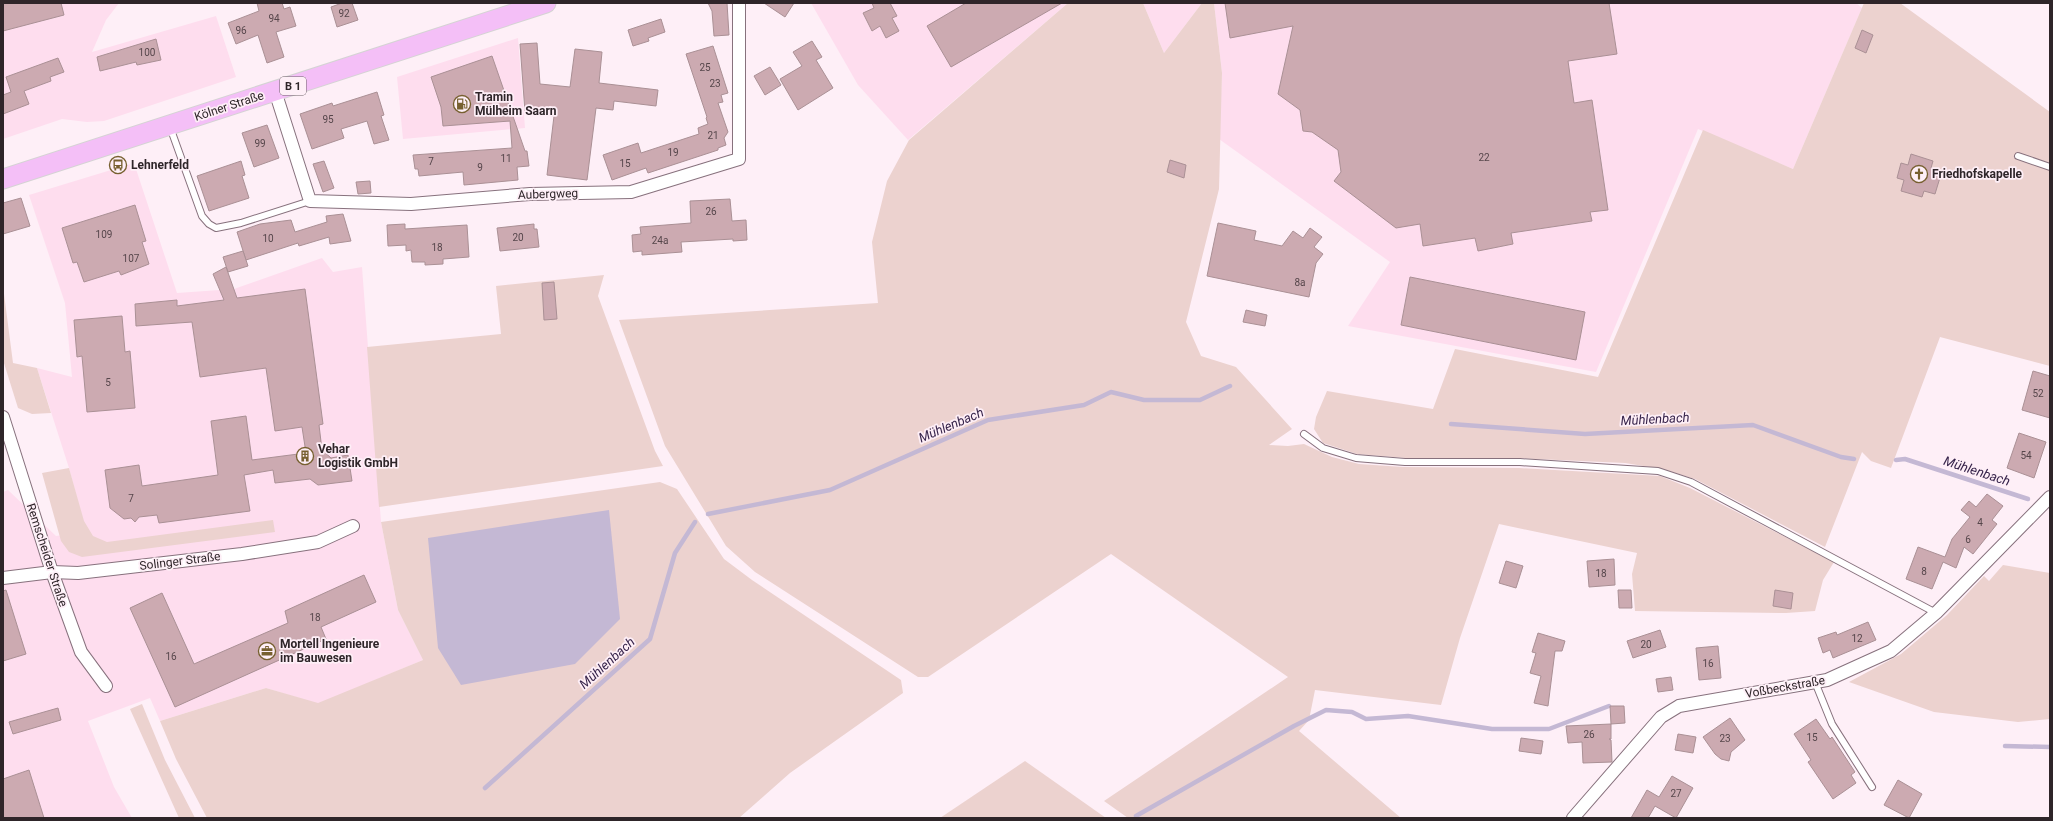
<svg xmlns="http://www.w3.org/2000/svg" width="2053" height="821" viewBox="0 0 2053 821" font-family="Roboto,sans-serif">
<rect width="100%" height="100%" fill="#feeff7"/>
<g fill="#feddee">
<path d="M 3,3 L 119,3 L 106,20 L 92,52 L 216,16 L 236,77 L 104,121 L 87,122 L 62,119 L 3,139 Z"/>
<path d="M 811,3 L 1068,3 L 908,140 L 858,85 Z"/>
<path d="M 1143,3 L 1202,3 L 1164,53 Z"/>
<path d="M 1214,3 L 1856,3 L 1862,8 L 1793,169 L 1698,129 L 1596,372 L 1348,326 L 1390,262 L 1219,139 L 1222,73 Z"/>
<path d="M 518,38 L 525,128 L 403,139 L 397,77 Z"/>
<path d="M 134,163 L 177,293 L 234,289 L 322,258 L 333,272 L 362,267 L 381,522 L 398,610 L 423,660 L 318,704 L 266,688 L 160,721 L 150,698 L 88,721 L 114,787 L 132,818 L 3,818 L 3,492 L 8,490 L 56,536 L 86,532 L 69,468 L 37,368 L 72,377 L 65,303 L 29,195 Z"/>
</g>
<g fill="#ecd2cf">
<path d="M 1068,3 L 1143,3 L 1164,53 L 1202,3 L 1214,3 L 1222,73 L 1219,189 L 1186,322 L 1201,356 L 1236,367 L 1292,429 L 1269,445 L 1288,446 L 1304,444 L 1332,457 L 1359,464 L 1403,467 L 1519,468 L 1660,476 L 1690,488 L 1834,562 L 1823,580 L 1815,611 L 1786,613 L 1635,611 L 1632,574 L 1637,553 L 1499,524 L 1460,638 L 1441,705 L 1315,690 L 1309,720 L 1299,731 L 1401,818 L 1128,818 L 1104,801 L 1288,677 L 1111,554 L 928,677 L 918,677 L 755,572 L 726,546 L 665,446 L 619,320 L 878,303 L 872,242 L 887,181 L 909,140 Z"/>
<path d="M 1864,3 L 1900,3 L 2050,112 L 2050,366 L 1940,337 L 1891,468 L 1871,461 L 1862,452 L 1825,547 L 1695,479 L 1662,469 L 1625,463 L 1514,458 L 1406,458 L 1357,454 L 1323,443 L 1314,429 L 1316,417 L 1327,391 L 1433,409 L 1455,349 L 1598,377 L 1703,130 L 1793,169 Z"/>
<path d="M 604,275 L 598,296 L 655,451 L 663,466 L 379,507 L 367,347 L 501,334 L 496,286 Z"/>
<path d="M 3,286 L 13,363 L 37,368 L 51,413 L 32,414 L 18,408 L 3,360 Z"/>
<path d="M 69,468 L 84,521 L 93,536 L 107,542 L 273,520 L 275,532 L 82,557 L 69,552 L 61,541 L 42,473 Z"/>
<path d="M 660,482 L 677,489 L 724,559 L 752,580 L 901,680 L 903,693 L 790,773 L 739,818 L 207,818 L 176,759 L 160,721 L 266,688 L 318,703 L 423,660 L 398,610 L 381,522 Z"/>
<path d="M 2003,565 L 2050,573 L 2050,719 L 2018,722 L 1934,712 L 1849,682 L 1901,654 L 1947,615 L 1984,576 L 1989,581 Z"/>
<path d="M 142,704 L 165,760 L 195,818 L 179,818 L 130,709 Z"/>
<path d="M 1025,761 L 1106,818 L 940,818 Z"/>
</g>
<path fill="#c4b8d4" d="M 609,510 L 620,619 L 575,664 L 461,685 L 438,648 L 428,538 Z"/>
<g fill="none" stroke-linecap="round" stroke-linejoin="round">
<g stroke="#c4b8d4" stroke-width="4.5">
<path d="M 1451,424 L 1585,434 L 1753,425 L 1841,457 L 1854,459"/>
<path d="M 1896,460 L 1905,459 L 2028,499"/>
<path d="M 708,514 L 830,490 L 988,420 L 1084,405 L 1111,392 L 1144,400 L 1200,400 L 1230,386"/>
<path d="M 2005,746 L 2050,747"/>
<path d="M 485,788 L 650,639 L 675,553 L 695,522"/>
<path d="M 1136,816 L 1294,726 L 1326,710 L 1352,712 L 1366,719 L 1408,716 L 1492,729 L 1549,729 L 1609,706"/>
</g>
</g>
<g fill="#ccaab1" stroke="#aa9095">
<path d="M 3,3 L 61,3 L 64,15 L 3,31 Z"/>
<path d="M 257,3 L 282,3 L 284,9 L 290,7 L 296,26 L 276,32 L 284,57 L 267,63 L 258,35 L 236,44 L 228,23 L 259,11 Z"/>
<path d="M 342,3 L 352,3 L 358,20 L 337,27 L 331,7 Z"/>
<path d="M 708,3 L 727,3 L 729,35 L 714,36 L 712,11 Z"/>
<path d="M 764,3 L 794,3 L 785,17 Z"/>
<path d="M 872,3 L 890,3 L 897,16 L 892,18 L 899,31 L 886,38 L 880,26 L 872,31 L 863,13 L 874,8 Z"/>
<path d="M 966,3 L 1062,3 L 951,67 L 927,26 Z"/>
<path d="M 1225,3 L 1609,3 L 1617,54 L 1568,61 L 1574,103 L 1592,100 L 1608,210 L 1590,212 L 1592,221 L 1511,233 L 1513,244 L 1478,251 L 1475,238 L 1423,246 L 1420,224 L 1396,228 L 1334,181 L 1341,172 L 1338,150 L 1312,132 L 1303,131 L 1300,110 L 1278,94 L 1293,26 L 1230,38 Z"/>
<path d="M 661,19 L 665,32 L 648,38 L 649,41 L 633,46 L 628,30 Z"/>
<path d="M 1862,30 L 1873,35 L 1866,53 L 1855,48 Z"/>
<path d="M 156,39 L 161,60 L 137,65 L 136,62 L 100,71 L 97,57 Z"/>
<path d="M 812,41 L 822,57 L 816,60 L 833,88 L 798,110 L 780,79 L 802,66 L 793,52 Z"/>
<path d="M 537,43 L 540,84 L 570,87 L 575,49 L 602,52 L 599,83 L 658,90 L 656,106 L 614,101 L 613,110 L 596,108 L 587,180 L 547,175 L 554,116 L 525,112 L 520,44 Z"/>
<path d="M 713,46 L 728,93 L 721,95 L 723,102 L 718,103 L 728,132 L 724,138 L 726,145 L 718,148 L 718,150 L 648,173 L 646,168 L 612,180 L 603,155 L 638,143 L 641,153 L 699,134 L 698,128 L 708,124 L 706,118 L 707,117 L 686,54 Z"/>
<path d="M 492,56 L 525,151 L 527,151 L 529,166 L 517,167 L 518,180 L 464,185 L 463,172 L 419,176 L 418,169 L 415,169 L 413,155 L 512,148 L 510,121 L 443,126 L 441,107 L 431,77 Z"/>
<path d="M 58,58 L 64,72 L 50,77 L 51,81 L 24,91 L 29,104 L 3,114 L 3,95 L 11,92 L 6,77 Z"/>
<path d="M 770,67 L 781,85 L 765,95 L 754,76 Z"/>
<path d="M 377,92 L 384,115 L 381,116 L 389,140 L 374,144 L 367,121 L 341,129 L 344,138 L 312,149 L 300,114 L 332,103 L 333,106 Z"/>
<path d="M 267,125 L 279,158 L 254,167 L 242,133 Z"/>
<path d="M 1911,154 L 1933,161 L 1931,168 L 1942,171 L 1935,194 L 1924,191 L 1922,197 L 1901,191 L 1904,180 L 1897,178 L 1901,163 L 1908,165 Z"/>
<path d="M 1170,160 L 1186,165 L 1184,178 L 1167,172 Z"/>
<path d="M 241,161 L 245,175 L 242,176 L 249,198 L 209,211 L 197,176 Z"/>
<path d="M 324,161 L 334,188 L 323,192 L 313,164 Z"/>
<path d="M 370,181 L 371,193 L 358,194 L 356,182 Z"/>
<path d="M 21,198 L 30,226 L 3,234 L 3,203 Z"/>
<path d="M 730,199 L 732,221 L 746,220 L 747,240 L 733,241 L 733,239 L 681,242 L 682,252 L 642,255 L 642,251 L 633,252 L 632,235 L 641,234 L 640,227 L 691,223 L 690,201 Z"/>
<path d="M 135,205 L 146,241 L 142,242 L 149,264 L 121,275 L 119,271 L 84,282 L 77,262 L 73,263 L 62,228 Z"/>
<path d="M 343,214 L 351,241 L 330,244 L 329,237 L 299,246 L 298,243 L 246,260 L 237,232 L 260,224 L 291,220 L 295,232 L 327,222 L 326,216 Z"/>
<path d="M 1218,223 L 1256,231 L 1254,240 L 1282,246 L 1293,231 L 1303,238 L 1310,228 L 1322,237 L 1314,247 L 1323,254 L 1316,263 L 1309,297 L 1207,276 Z"/>
<path d="M 405,224 L 405,229 L 467,225 L 469,257 L 443,259 L 443,264 L 425,265 L 425,262 L 412,262 L 411,250 L 406,251 L 406,245 L 388,246 L 387,225 Z"/>
<path d="M 534,224 L 534,229 L 537,229 L 539,247 L 500,251 L 497,228 Z"/>
<path d="M 243,251 L 248,266 L 228,272 L 223,257 Z"/>
<path d="M 226,267 L 237,298 L 305,289 L 323,424 L 319,425 L 322,450 L 331,458 L 348,455 L 352,481 L 318,485 L 310,479 L 275,483 L 273,470 L 244,475 L 250,511 L 159,523 L 157,515 L 139,517 L 135,522 L 131,518 L 124,519 L 110,508 L 105,470 L 139,465 L 142,486 L 218,475 L 211,421 L 246,416 L 252,460 L 306,453 L 302,427 L 275,431 L 266,368 L 200,377 L 192,322 L 136,326 L 135,304 L 177,300 L 177,306 L 224,300 L 213,274 Z"/>
<path d="M 1410,277 L 1585,312 L 1576,360 L 1401,325 Z"/>
<path d="M 554,282 L 557,319 L 544,320 L 542,283 Z"/>
<path d="M 1246,310 L 1267,315 L 1265,326 L 1243,322 Z"/>
<path d="M 122,316 L 125,352 L 130,351 L 135,408 L 87,412 L 82,356 L 77,357 L 74,320 Z"/>
<path d="M 2033,371 L 2050,376 L 2050,418 L 2022,410 Z"/>
<path d="M 2019,433 L 2046,442 L 2034,478 L 2007,468 Z"/>
<path d="M 1987,494 L 2003,506 L 1992,520 L 1997,524 L 1973,554 L 1964,547 L 1956,568 L 1943,562 L 1932,589 L 1906,579 L 1918,547 L 1945,557 L 1952,539 L 1970,517 L 1961,510 L 1969,501 L 1976,507 Z"/>
<path d="M 1614,559 L 1615,585 L 1589,587 L 1587,561 Z"/>
<path d="M 1506,561 L 1523,566 L 1516,588 L 1499,583 Z"/>
<path d="M 364,575 L 376,602 L 321,627 L 326,639 L 175,707 L 130,608 L 162,593 L 194,664 L 288,623 L 285,611 Z"/>
<path d="M 6,590 L 26,654 L 3,661 L 3,591 Z"/>
<path d="M 1618,590 L 1631,590 L 1632,608 L 1619,608 Z"/>
<path d="M 1775,590 L 1793,593 L 1791,609 L 1773,606 Z"/>
<path d="M 1868,622 L 1876,640 L 1833,658 L 1830,650 L 1823,653 L 1818,638 L 1836,632 L 1837,635 Z"/>
<path d="M 1660,630 L 1666,647 L 1633,658 L 1627,641 Z"/>
<path d="M 1538,633 L 1565,641 L 1562,651 L 1555,651 L 1548,706 L 1534,703 L 1541,676 L 1530,673 L 1536,653 L 1532,652 Z"/>
<path d="M 1718,646 L 1721,678 L 1699,680 L 1696,648 Z"/>
<path d="M 1671,677 L 1673,690 L 1658,692 L 1656,679 Z"/>
<path d="M 1610,706 L 1624,706 L 1625,723 L 1611,724 Z"/>
<path d="M 58,708 L 61,720 L 13,734 L 9,722 Z"/>
<path d="M 1730,718 L 1745,740 L 1731,752 L 1729,761 L 1721,759 L 1715,754 L 1703,737 Z"/>
<path d="M 1816,719 L 1830,739 L 1832,737 L 1855,772 L 1851,775 L 1856,783 L 1833,799 L 1808,762 L 1811,760 L 1794,734 Z"/>
<path d="M 1611,724 L 1611,739 L 1609,739 L 1611,740 L 1612,762 L 1583,763 L 1582,742 L 1568,743 L 1566,726 Z"/>
<path d="M 1678,734 L 1696,737 L 1693,753 L 1675,750 Z"/>
<path d="M 1521,738 L 1543,741 L 1541,754 L 1519,751 Z"/>
<path d="M 29,770 L 44,818 L 3,818 L 3,779 Z"/>
<path d="M 1672,776 L 1693,788 L 1676,818 L 1655,806 L 1648,818 L 1631,818 L 1647,790 L 1659,797 Z"/>
<path d="M 1898,780 L 1922,794 L 1909,818 L 1884,805 Z"/>
</g>
<g fill="none" stroke-linecap="round" stroke-linejoin="round">
<g stroke="#87717d" stroke-width="8">
<g id="lane">
<path d="M 170,127 L 202,216 L 209,224 L 216,228 L 241,223 L 310,201"/>
<path d="M 2018,156 L 2050,167"/>
<path d="M 1304,434 L 1323,448 L 1356,458 L 1405,462 L 1520,462 L 1658,471 L 1691,482 L 1936,613"/>
<path d="M 1815,682 L 1832,724 L 1872,787"/>
</g>
</g>
<g stroke="#87717d" stroke-width="14">
<g id="street">
<path d="M 275,91 L 310,201 L 411,204 L 530,194 L 631,192 L 739,159 L 739,3"/>
<path d="M 3,417 L 52,572 L 81,652 L 106,686"/>
<path d="M 3,578 L 52,572 L 78,573 L 242,554 L 318,542 L 353,526"/>
<path d="M 1573,818 L 1661,717 L 1679,706 L 1827,680 L 1891,651 L 1936,613 L 2050,497"/>
</g>
</g>
<g stroke="#d5d3d4" stroke-width="21">
<path id="primary" d="M 3,179 L 546,3"/>
</g>
<use href="#lane" stroke="#fff" stroke-width="6"/>
<use href="#street" stroke="#fff" stroke-width="12"/>
<use href="#primary" stroke="#f4bff7" stroke-width="19"/>
</g>
<defs>
<g id="fuel-ring" transform="scale(0.9)"><circle r="9.5" fill="#feeff7" stroke="#776030" stroke-width="1.5"/><path d="M-5.5-6h7V0h2V4h1.3V-2.5L3-4.5l.8-.8L6-3V5H2.5V1h-1V6h-7ZM-4.2-4.7v3.2H.2V-4.7Z" fill="#776030"/></g>
<g id="bus-ring" transform="scale(0.9)"><circle r="9.5" fill="#feeff7" stroke="#776030" stroke-width="1.5"/><path d="M-5-6H5V4H4V6H2V4H-2V6H-4V4H-5ZM-3.5-4V0h7V-4ZM-3.5 1.2v1.5H-2V1.2ZM2 1.2v1.5H3.5V1.2Z" fill="#776030"/></g>
<g id="church-ring" transform="scale(0.9)"><circle r="9.5" fill="#feeff7" stroke="#776030" stroke-width="1.5"/><path d="M-1.2-6h2.4v3.5h3.3v2.4h-3.3V6h-2.4V-.1h-3.3v-2.4h3.3Z" fill="#776030"/></g>
<g id="building-ring" transform="scale(0.9)"><circle r="9.5" fill="#feeff7" stroke="#776030" stroke-width="1.5"/><path d="M-4-6H4V6H1V3H-1V6H-4ZM-2.5-4.3h1.7v1.8h-1.7ZM.8-4.3h1.7v1.8H.8ZM-2.5-1h1.7V.8h-1.7ZM.8-1h1.7V.8H.8Z" fill="#776030"/></g>
<g id="office-ring" transform="scale(0.9)"><circle r="9.5" fill="#feeff7" stroke="#776030" stroke-width="1.5"/><path d="M-6-3h4V-5.5h4V-3h4V5H-6ZM-1-4.5V-3h2v-1.5ZM-6 0V1H6V0Z" fill="#776030"/></g>
</defs>
<g fill-rule="evenodd">
<use href="#fuel-ring" x="462" y="104"/>
<use href="#bus-ring" x="118" y="165"/>
<use href="#church-ring" x="1919" y="174"/>
<use href="#building-ring" x="305" y="456"/>
<use href="#office-ring" x="267" y="651"/>
</g>
<g text-anchor="middle" dominant-baseline="central" stroke-width="3.5" stroke-linejoin="round" paint-order="stroke">
<g font-size="10" fill="#56464b">
<text x="344" y="13">92</text>
<text x="274" y="18">94</text>
<text x="241" y="30">96</text>
<text x="147" y="52">100</text>
<text x="705" y="67">25</text>
<text x="715" y="83">23</text>
<text x="328" y="119">95</text>
<text x="713" y="135">21</text>
<text x="260" y="143">99</text>
<text x="673" y="152">19</text>
<text x="1484" y="157">22</text>
<text x="506" y="158">11</text>
<text x="431" y="161">7</text>
<text x="625" y="163">15</text>
<text x="480" y="167">9</text>
<text x="711" y="211">26</text>
<text x="104" y="234">109</text>
<text x="518" y="237">20</text>
<text x="268" y="238">10</text>
<text x="660" y="240">24a</text>
<text x="437" y="247">18</text>
<text x="131" y="258">107</text>
<text x="1300" y="282">8a</text>
<text x="108" y="382">5</text>
<text x="2038" y="393">52</text>
<text x="2026" y="455">54</text>
<text x="131" y="498">7</text>
<text x="1980" y="522">4</text>
<text x="1968" y="539">6</text>
<text x="1924" y="571">8</text>
<text x="1601" y="573">18</text>
<text x="315" y="617">18</text>
<text x="1857" y="638">12</text>
<text x="1646" y="644">20</text>
<text x="171" y="656">16</text>
<text x="1708" y="663">16</text>
<text x="1589" y="734">26</text>
<text x="1812" y="737">15</text>
<text x="1725" y="738">23</text>
<text x="1676" y="793">27</text>
</g>
<rect fill="#feeff7" stroke="#6c6267" stroke-width="1" x="280" y="77" width="26" height="18" rx="3"/>
<g font-size="11" font-weight="bold" fill="#2e2529">
<text x="293" y="86">B 1</text>
</g>
<g font-size="12" font-weight="bold" fill="#2e2529" stroke="#feeff7" text-anchor="start">
<text x="475" y="97">Tramin<tspan x="475" dy="14">Mülheim Saarn</tspan></text>
<text x="131" y="165">Lehnerfeld</text>
<text x="1932" y="174">Friedhofskapelle</text>
<text x="318" y="449">Vehar<tspan x="318" dy="14">Logistik GmbH</tspan></text>
<text x="280" y="644">Mortell Ingenieure<tspan x="280" dy="14">im Bauwesen</tspan></text>
</g>
<g font-size="12" fill="#2e2529" stroke="#feeff7">
<text transform="translate(229 106) rotate(-18)">Kölner Straße</text>
<text transform="translate(548 194) rotate(-2)">Aubergweg</text>
<text transform="translate(47 555) rotate(72)">Remscheider Straße</text>
<text transform="translate(180 561) rotate(-7)">Solinger Straße</text>
<text transform="translate(1785 687) rotate(-10)">Voßbeckstraße</text>
</g>
<g font-size="13" font-style="italic" fill="#37244b" stroke="#feeff7">
<text transform="translate(1655 419) rotate(-3)">Mühlenbach</text>
<text transform="translate(951 425) rotate(-23)">Mühlenbach</text>
<text transform="translate(1977 471) rotate(18)">Mühlenbach</text>
<text transform="translate(607 663) rotate(-42)">Mühlenbach</text>
</g>
</g>
<rect width="2053" height="821" fill="none" stroke="#2e2529" stroke-width="8"/>
</svg>
